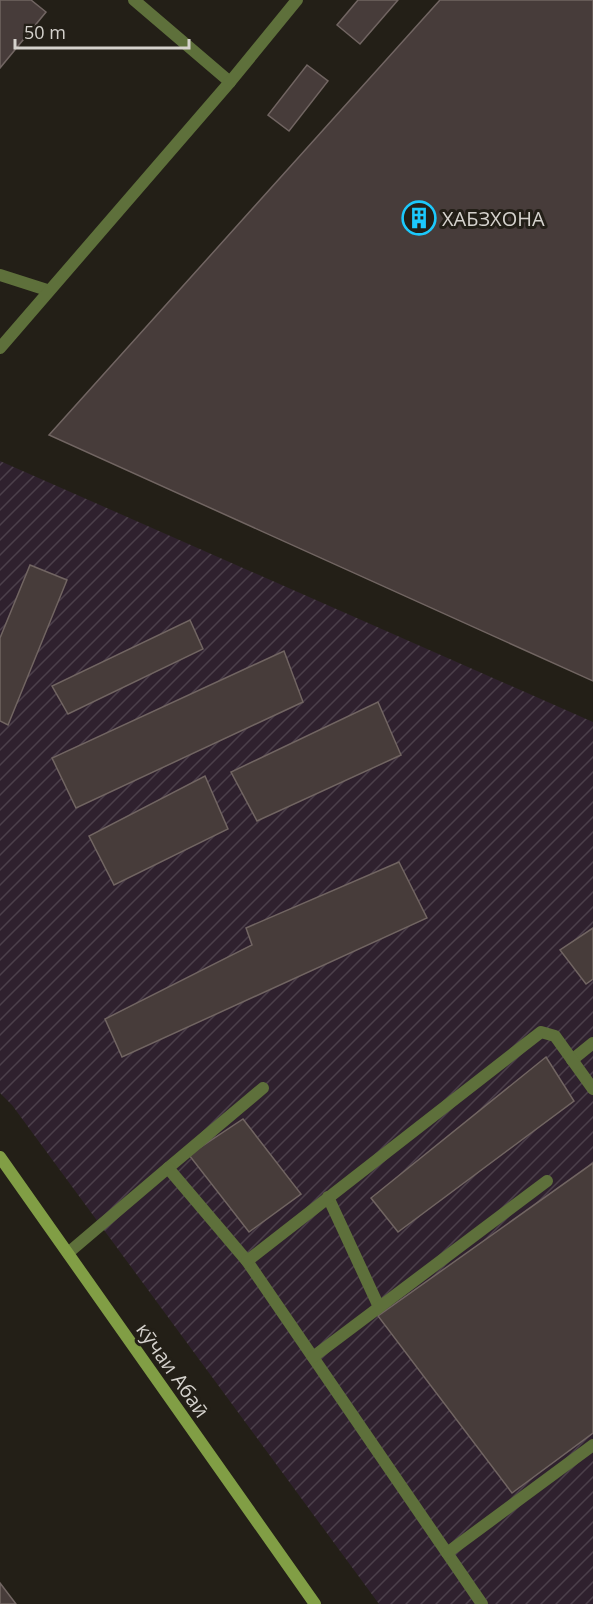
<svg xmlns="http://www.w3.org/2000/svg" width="593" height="1604" viewBox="0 0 593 1604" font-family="'Open Sans',sans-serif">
<defs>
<pattern id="industrial-furrows" width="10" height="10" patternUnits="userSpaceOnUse" patternTransform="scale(1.5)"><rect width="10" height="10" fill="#2f212e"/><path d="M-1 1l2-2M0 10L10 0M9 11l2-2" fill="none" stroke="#4c404b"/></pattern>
</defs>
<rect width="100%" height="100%" fill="#231f17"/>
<path fill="url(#industrial-furrows)" d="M 0,461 L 593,722 L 593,1604 L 379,1604 L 12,1105 L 0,1093 Z"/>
<g fill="#473c3a" stroke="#716562" stroke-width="1.5">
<path d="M 0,0 L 31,0 L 46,12 L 0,68 Z"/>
<path d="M 358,0 L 398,0 L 360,44 L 337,25 Z"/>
<path d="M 440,0 L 593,0 L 593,681 L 49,435 Z"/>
<path d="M 307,65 L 328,81 L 289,131 L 268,115 Z"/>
<path d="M 30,565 L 67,580 L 8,725 L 0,721 L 0,638 Z"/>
<path d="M 190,620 L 203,649 L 68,714 L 52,686 Z"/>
<path d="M 284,651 L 303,702 L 76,808 L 52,758 Z"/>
<path d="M 378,702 L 401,755 L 257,821 L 231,772 Z"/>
<path d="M 205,776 L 228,829 L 114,885 L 89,836 Z"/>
<path d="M 399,862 L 427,918 L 122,1057 L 105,1019 L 252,945 L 246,928 Z"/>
<path d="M 593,928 L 593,979 L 586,984 L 560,950 Z"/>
<path d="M 546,1057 L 574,1101 L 398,1232 L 371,1198 Z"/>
<path d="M 243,1119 L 301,1194 L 249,1232 L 189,1155 Z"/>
<path d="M 593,1163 L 593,1433 L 512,1493 L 378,1316 Z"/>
<path d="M 0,1583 L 16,1604 L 0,1604 Z"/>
</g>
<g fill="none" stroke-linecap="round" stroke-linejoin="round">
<g stroke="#5e703b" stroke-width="12">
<path d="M 0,275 L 47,290"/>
<path d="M 572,1060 L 593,1043"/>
<path d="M 168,1168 L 263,1088"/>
<path d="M 328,1197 L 379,1307"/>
<path d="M 68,1253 L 168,1168 L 247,1261 L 482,1604"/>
<path d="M 247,1261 L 541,1032 L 555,1036 L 593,1089"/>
<path d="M 313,1357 L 547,1181"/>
<path d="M 447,1553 L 593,1445"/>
</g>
<g stroke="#5e703b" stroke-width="12">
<path d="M 134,0 L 230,82"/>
<path d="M 0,348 L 230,82 L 297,0"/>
</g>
<path stroke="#819e45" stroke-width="12" d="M 0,1157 L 315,1604"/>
</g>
<defs>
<g id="building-ring" transform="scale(1.725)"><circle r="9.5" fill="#231f17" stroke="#1cc9fc" stroke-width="1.5"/><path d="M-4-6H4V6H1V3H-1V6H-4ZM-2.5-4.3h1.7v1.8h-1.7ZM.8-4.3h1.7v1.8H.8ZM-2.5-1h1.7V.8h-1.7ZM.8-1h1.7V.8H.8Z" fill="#1cc9fc"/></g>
</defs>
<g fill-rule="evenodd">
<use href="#building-ring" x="419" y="218"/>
</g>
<g text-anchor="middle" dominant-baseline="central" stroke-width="6" stroke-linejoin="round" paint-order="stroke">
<g font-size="20" fill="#d5d2cd" stroke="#231f17" text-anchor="start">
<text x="442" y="218">ХАБЗХОНА</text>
</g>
<g font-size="20" fill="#d5d2cd" stroke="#231f17">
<text transform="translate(173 1370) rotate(55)">кӯчаи Абаӣ</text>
</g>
</g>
<path d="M15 39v9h174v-9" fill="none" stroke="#d5d2cd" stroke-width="3"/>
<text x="24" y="39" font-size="18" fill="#d5d2cd" stroke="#231f17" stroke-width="4.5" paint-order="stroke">50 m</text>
</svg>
